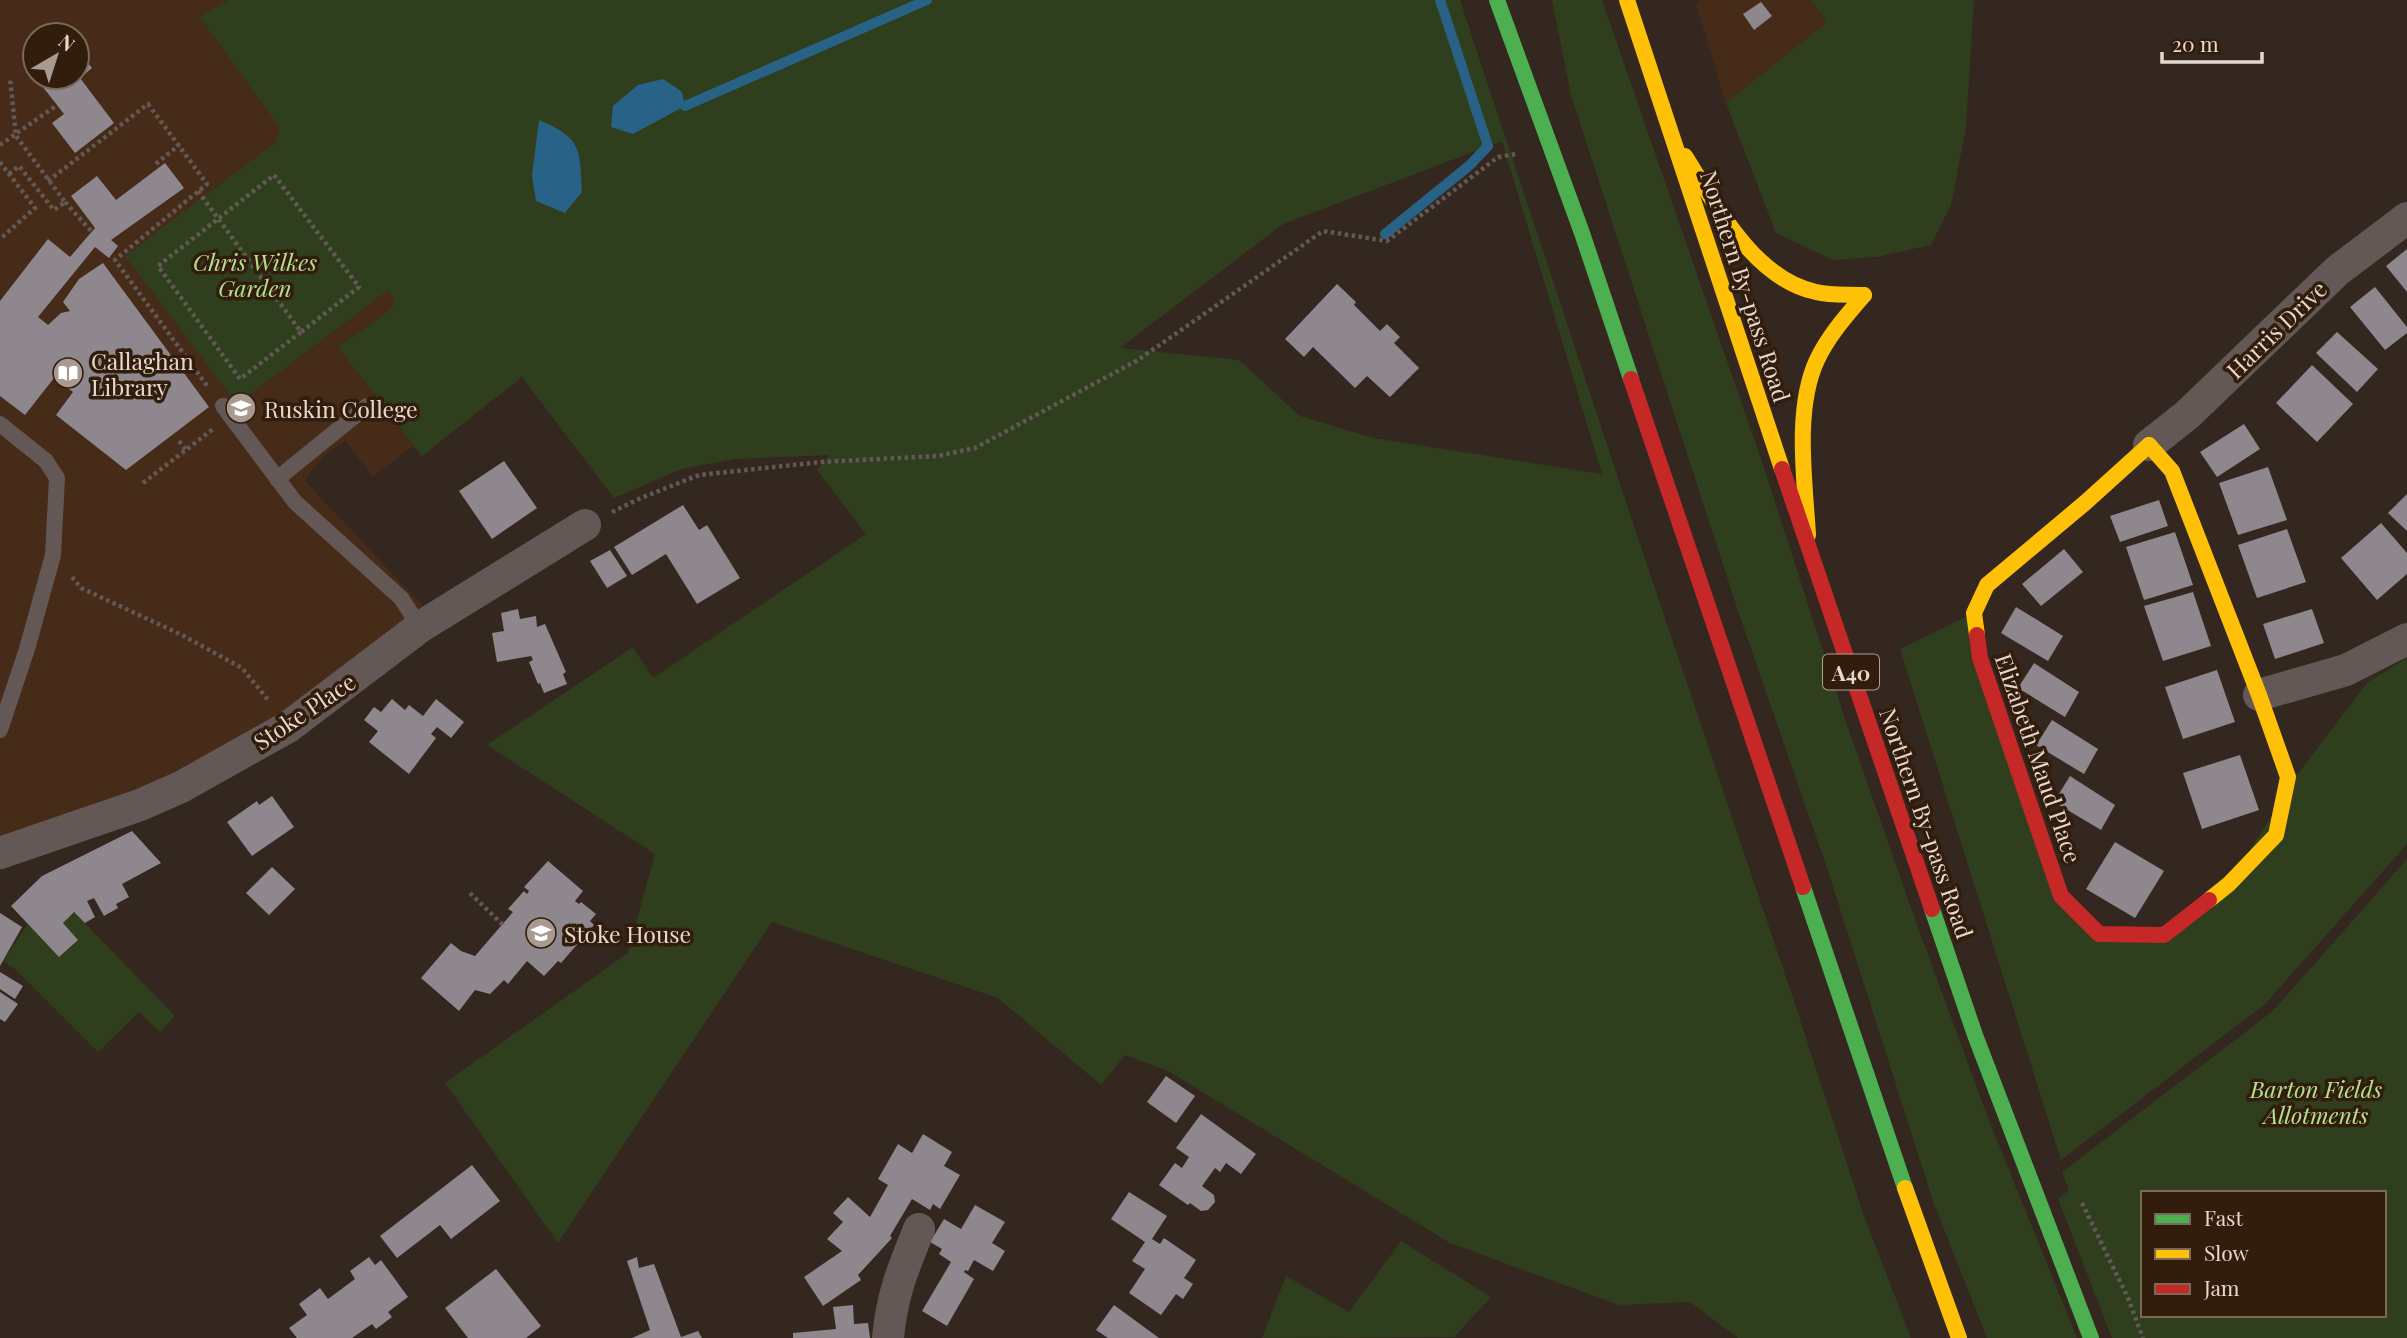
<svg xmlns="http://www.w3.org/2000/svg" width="2407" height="1338" viewBox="0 0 2407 1338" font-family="'Playfair Display',serif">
<rect width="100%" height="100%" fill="#34271f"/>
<g fill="#462b19" fill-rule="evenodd">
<path d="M 0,0 L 521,0 L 830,455 L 735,459 L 681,469 L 614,498 L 522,377 L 422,456 L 413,446 L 373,477 L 345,441 L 324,456 L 304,480 L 427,610 L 285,716 L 174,776 L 0,842 ZM 35,35 L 77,35 L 77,77 L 35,77 Z"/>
<path d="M 1701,0 L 1811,0 L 1828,22 L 1726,103 L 1696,4 Z"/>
</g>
<g fill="#2f3f1d" fill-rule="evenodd">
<path d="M 229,0 L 1460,0 L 1632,520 L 1793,998 L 1864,1216 L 1911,1338 L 1738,1338 L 1690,1302 L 1619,1305 L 1450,1243 L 1168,1071 L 1125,1055 L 1101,1085 L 998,998 L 772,922 L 558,1243 L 445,1083 L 628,953 L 655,854 L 487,745 L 633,647 L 653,678 L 866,534 L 817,470 L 829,455 L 735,459 L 681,469 L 614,498 L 522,377 L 422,456 L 338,347 L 389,311 L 396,301 L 388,290 L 237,404 L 125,256 L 276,142 L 280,128 L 200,17 ZM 1502,141 L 1602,474 L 1373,438 L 1300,416 L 1239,360 L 1120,348 L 1283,224 Z"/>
<path d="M 1552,0 L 1602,0 L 1761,459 L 1845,719 L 1912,911 L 1988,1118 L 2077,1338 L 1987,1338 L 1933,1201 L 1828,871 L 1738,611 L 1571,95 Z"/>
<path d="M 1811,0 L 1974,0 L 1966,127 L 1951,205 L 1931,245 L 1876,257 L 1833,260 L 1776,233 L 1726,103 L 1827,22 Z"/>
<path d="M 1974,613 L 2061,896 L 2099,934 L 2164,935 L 2229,884 L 2296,776 L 2368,682 L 2407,658 L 2407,844 L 2265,1004 L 2061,1160 L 1900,649 Z"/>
<path d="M 2407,859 L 2407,1338 L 2112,1338 L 2058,1199 L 2069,1190 L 2062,1172 L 2273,1011 ZM 2143,1193 L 2384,1193 L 2384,1315 L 2143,1315 Z"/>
<path d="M 74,912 L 175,1016 L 160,1032 L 139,1012 L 98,1052 L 15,969 L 3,961 L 28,924 L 59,957 L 78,940 L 63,923 Z"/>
<path d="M 1401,1241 L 1491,1297 L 1454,1337 L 1262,1338 L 1286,1276 L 1349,1312 Z"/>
</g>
<g fill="#286286">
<path d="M 663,79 L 682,92 L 685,106 L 633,134 L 611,127 L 613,106 L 638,85 Z"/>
<path d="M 539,120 C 582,138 580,149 582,192 L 565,213 L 536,201 L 532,176 Z"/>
</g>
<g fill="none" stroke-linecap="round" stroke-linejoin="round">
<g stroke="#286286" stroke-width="10">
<path d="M 685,106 L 927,0"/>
<path d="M 1385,234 L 1470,165 L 1488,146 L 1440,0"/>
</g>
</g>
<g fill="#8e878d">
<path d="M 1761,2 L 1772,16 L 1754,30 L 1743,14 Z"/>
<path d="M 77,49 L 92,68 L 80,78 L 114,123 L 75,153 L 52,123 L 64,114 L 35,77 L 77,77 Z"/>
<path d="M 165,163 L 184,188 L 111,240 L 118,246 L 109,258 L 95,247 L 38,317 L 48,325 L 61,313 L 70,311 L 63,302 L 79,279 L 103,263 L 209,407 L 126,470 L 56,415 L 73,392 L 54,378 L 25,415 L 0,396 L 0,301 L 48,239 L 70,257 L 95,228 L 71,196 L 97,176 L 116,200 Z"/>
<path d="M 2407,249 L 2407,292 L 2386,266 Z"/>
<path d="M 1337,284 L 1356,302 L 1354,305 L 1380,331 L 1387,324 L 1400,337 L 1394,343 L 1419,368 L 1390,397 L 1367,376 L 1355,388 L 1313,347 L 1304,357 L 1285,339 Z"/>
<path d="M 2375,287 L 2407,327 L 2407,333 L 2385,350 L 2350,307 Z"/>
<path d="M 2337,332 L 2378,369 L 2357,392 L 2316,353 Z"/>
<path d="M 2312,365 L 2353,404 L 2317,442 L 2276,403 Z"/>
<path d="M 2244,424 L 2260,449 L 2217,477 L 2200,452 Z"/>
<path d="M 504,461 L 537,508 L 492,539 L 459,491 Z"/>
<path d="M 2268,467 L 2287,520 L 2238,535 L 2219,483 Z"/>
<path d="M 2407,494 L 2407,531 L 2388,513 Z"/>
<path d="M 2159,500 L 2168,526 L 2120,542 L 2110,516 Z"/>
<path d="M 683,505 L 699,530 L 707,525 L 740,578 L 697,604 L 666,554 L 632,575 L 614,547 Z"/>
<path d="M 2381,523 L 2407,553 L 2407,574 L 2377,600 L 2341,558 Z"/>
<path d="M 2287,529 L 2306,582 L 2257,598 L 2238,545 Z"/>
<path d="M 2175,532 L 2193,585 L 2144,600 L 2126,547 Z"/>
<path d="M 2064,549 L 2083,572 L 2041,606 L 2022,584 Z"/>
<path d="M 610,550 L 627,576 L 607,588 L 590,561 Z"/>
<path d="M 2193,592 L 2211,646 L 2163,661 L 2144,606 Z"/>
<path d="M 2016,607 L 2063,636 L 2048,661 L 2001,633 Z"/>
<path d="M 518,609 L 520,619 L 536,616 L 537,627 L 545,624 L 566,672 L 563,674 L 567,684 L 544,693 L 540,683 L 538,684 L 529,662 L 533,660 L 531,656 L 497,662 L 492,633 L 504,631 L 501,613 Z"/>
<path d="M 2312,609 L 2324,643 L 2275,659 L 2263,624 Z"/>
<path d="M 2034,663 L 2079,692 L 2065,717 L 2018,688 Z"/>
<path d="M 2217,670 L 2235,722 L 2183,739 L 2165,687 Z"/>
<path d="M 392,699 L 405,710 L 409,705 L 423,716 L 436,699 L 464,722 L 451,738 L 437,727 L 431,734 L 436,738 L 409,774 L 369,742 L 378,731 L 364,720 L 374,707 L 381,712 Z"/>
<path d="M 2052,720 L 2098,749 L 2084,774 L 2036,745 Z"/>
<path d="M 2240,755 L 2259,810 L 2202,829 L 2183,773 Z"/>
<path d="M 2070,776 L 2115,805 L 2101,830 L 2054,802 Z"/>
<path d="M 272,796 L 294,827 L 252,856 L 227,822 L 257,801 L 259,805 Z"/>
<path d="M 132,831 L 161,863 L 122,884 L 129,897 L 116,904 L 118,908 L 104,916 L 94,898 L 87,901 L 95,917 L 85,923 L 74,912 L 63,923 L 78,940 L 59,957 L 11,906 L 42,876 Z"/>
<path d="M 2115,842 L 2164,871 L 2135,918 L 2086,889 Z"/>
<path d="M 548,861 L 583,891 L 575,901 L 579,904 L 581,902 L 596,914 L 590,921 L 594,925 L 561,963 L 558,961 L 544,976 L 527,961 L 508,984 L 504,980 L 490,994 L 475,990 L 459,1011 L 421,978 L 451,943 L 461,951 L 475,956 L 513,912 L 508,909 L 524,891 L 527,894 L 529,891 L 524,887 Z"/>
<path d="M 272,867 L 295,889 L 269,915 L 246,893 Z"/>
<path d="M 0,913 L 22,927 L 0,966 Z"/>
<path d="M 0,972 L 23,986 L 15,999 L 0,989 Z"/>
<path d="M 0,992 L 18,1004 L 5,1022 L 0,1019 Z"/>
<path d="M 1166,1076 L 1195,1096 L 1176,1123 L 1147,1102 Z"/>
<path d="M 1201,1114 L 1256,1154 L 1241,1174 L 1226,1163 L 1220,1172 L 1215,1168 L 1202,1186 L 1214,1195 L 1215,1202 L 1208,1210 L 1201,1211 L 1190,1203 L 1188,1205 L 1159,1185 L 1175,1163 L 1182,1168 L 1189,1157 L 1176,1148 Z"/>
<path d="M 923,1134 L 952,1152 L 944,1166 L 960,1175 L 940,1209 L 933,1204 L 930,1210 L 912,1199 L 890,1236 L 892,1238 L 858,1275 L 861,1280 L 823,1306 L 804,1277 L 842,1251 L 827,1239 L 843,1222 L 833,1213 L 848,1197 L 870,1217 L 888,1185 L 878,1179 L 898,1144 L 912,1153 Z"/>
<path d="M 472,1165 L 500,1201 L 451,1239 L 440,1225 L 397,1258 L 380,1236 Z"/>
<path d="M 1129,1192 L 1167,1216 L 1152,1239 L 1160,1244 L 1164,1238 L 1196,1260 L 1184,1278 L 1193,1284 L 1183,1299 L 1176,1294 L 1161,1315 L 1129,1293 L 1145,1269 L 1132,1261 L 1145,1242 L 1111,1219 Z"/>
<path d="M 975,1205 L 1005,1222 L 992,1243 L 1005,1251 L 993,1271 L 974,1260 L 968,1271 L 965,1270 L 964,1272 L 974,1279 L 947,1326 L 922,1311 L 951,1262 L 939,1254 L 942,1249 L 930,1242 L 944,1219 L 961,1229 Z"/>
<path d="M 369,1257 L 375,1265 L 381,1260 L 408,1297 L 388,1312 L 392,1317 L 376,1329 L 372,1324 L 352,1338 L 297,1338 L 289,1328 L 307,1315 L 299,1304 L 320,1288 L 328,1299 L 355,1279 L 350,1271 Z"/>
<path d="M 637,1257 L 639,1268 L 654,1264 L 681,1337 L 698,1331 L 702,1338 L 632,1338 L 650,1330 L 627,1261 Z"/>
<path d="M 496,1269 L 541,1326 L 526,1338 L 468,1338 L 445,1308 Z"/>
<path d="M 853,1305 L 854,1324 L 868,1323 L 870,1338 L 793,1338 L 793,1333 L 836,1329 L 833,1307 Z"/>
<path d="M 1114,1305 L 1159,1338 L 1108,1338 L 1096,1330 Z"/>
</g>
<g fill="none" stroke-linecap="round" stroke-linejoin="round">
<g stroke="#625854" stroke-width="4.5" stroke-dasharray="3.5 3.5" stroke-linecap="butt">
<path d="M 0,145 L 57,105"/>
<path d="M 0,162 L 35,208 L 0,239"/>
<path d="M 156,164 L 179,145"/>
<path d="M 9,174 L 19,166 L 54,210 L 65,202 L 16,136 L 10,78"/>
<path d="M 48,181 L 148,104 L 207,184 L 115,260 L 208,387"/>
<path d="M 198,191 L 301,332 L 359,287 L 274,175 L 158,266 L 240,379 L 301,332"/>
<path d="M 65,202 L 92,232"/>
<path d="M 179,441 L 186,450"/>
<path d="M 143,483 L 213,429"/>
<path d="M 612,512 L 641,498 L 699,475 L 821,462 L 938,456 L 975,448 L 1138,360 L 1323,231 L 1387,241 L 1498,157 L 1516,154"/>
<path d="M 72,577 L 81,588 L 182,635 L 242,668 L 269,701"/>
<path d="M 470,893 L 503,925"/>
<path d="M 2082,1203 L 2128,1298 L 2143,1338"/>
</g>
<g stroke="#635855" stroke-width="16">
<path d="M 223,406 L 295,502 L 401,598 L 420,627"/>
<path d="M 0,424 L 46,461 L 57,478 L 53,555 L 27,649 L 0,730"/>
<path d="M 277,479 L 367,406"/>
</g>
<g stroke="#635855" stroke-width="32">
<path d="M 2149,445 L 2187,415 L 2337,271 L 2407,218"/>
<path d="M 2259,695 L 2346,670 L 2407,639"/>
<path d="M 0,853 L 140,805 L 181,787 L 288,727 L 420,627 L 585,525"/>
<path d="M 888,1338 C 892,1294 903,1269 919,1229"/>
</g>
<g stroke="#4caf50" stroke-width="16">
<path d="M 1497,0 L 1582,233 L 1631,379"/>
<path d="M 1803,887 L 1905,1188"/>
<path d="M 1932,909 L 1975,1035 L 2091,1338"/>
</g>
<g stroke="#ffc107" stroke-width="16">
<path d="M 1627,0 L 1782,469"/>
<path d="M 1685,156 C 1716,205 1754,279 1816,292 C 1831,296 1848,294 1864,295"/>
<path d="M 2149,445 L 2172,471 L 2259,695 L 2288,777 L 2276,835 L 2229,884 L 2209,900"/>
<path d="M 1808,535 C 1805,482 1794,409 1817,360 C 1828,336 1847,315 1864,295"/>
<path d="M 1977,635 L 1974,613 L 1987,585 L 2086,502 L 2149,445"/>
<path d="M 1905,1188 L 1959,1338"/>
</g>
<g stroke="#c62828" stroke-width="16">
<path d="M 1631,379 L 1803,887"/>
<path d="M 1782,469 L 1932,909"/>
<path d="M 1977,635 L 1980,658 L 2061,896 L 2099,934 L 2164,935 L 2209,900"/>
</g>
</g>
<defs>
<g id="library-disc" transform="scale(1.575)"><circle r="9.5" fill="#a89a91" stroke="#321d0d"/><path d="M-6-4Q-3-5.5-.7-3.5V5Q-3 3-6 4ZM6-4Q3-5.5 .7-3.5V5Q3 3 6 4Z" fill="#fff"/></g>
<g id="university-disc" transform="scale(1.575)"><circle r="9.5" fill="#a89a91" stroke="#321d0d"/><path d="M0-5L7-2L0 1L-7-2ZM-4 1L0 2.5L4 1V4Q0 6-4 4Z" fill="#fff"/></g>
</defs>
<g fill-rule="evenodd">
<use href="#library-disc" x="68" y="373"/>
<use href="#university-disc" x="241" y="408"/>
<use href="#university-disc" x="541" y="933"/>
</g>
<g text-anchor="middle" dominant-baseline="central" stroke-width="7" stroke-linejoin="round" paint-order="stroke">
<rect fill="#321d0d" stroke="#b1a095" stroke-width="2" x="1823" y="654.5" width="56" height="35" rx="5"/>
<g font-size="21" font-weight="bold" fill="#e7d8cf">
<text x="1851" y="672">A40</text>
</g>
<g font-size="23" font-style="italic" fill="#b2e28d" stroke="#321d0d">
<text x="255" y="261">Chris Wilkes<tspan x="255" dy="26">Garden</tspan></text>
<text x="2316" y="1088">Barton Fields<tspan x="2316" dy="26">Allotments</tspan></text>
</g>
<g font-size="23" fill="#e7d8cf" stroke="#321d0d">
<text transform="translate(1746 286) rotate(72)">Northern By-pass Road</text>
<text transform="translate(2276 329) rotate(-44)">Harris Drive</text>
<text transform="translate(304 711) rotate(-34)">Stoke Place</text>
<text transform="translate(2039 758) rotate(71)">Elizabeth Maud Place</text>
<text transform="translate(1927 823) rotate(71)">Northern By-pass Road</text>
</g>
<g font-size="23" fill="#e7d8cf" stroke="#321d0d" text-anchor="start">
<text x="91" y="360">Callaghan<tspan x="91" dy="26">Library</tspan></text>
<text x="264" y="408">Ruskin College</text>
<text x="564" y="933">Stoke House</text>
</g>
</g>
<rect x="2141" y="1191" width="245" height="126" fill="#321d0d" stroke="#7a685b" stroke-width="2"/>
<rect x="2155" y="1214" width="35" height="10" fill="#4caf50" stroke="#7a685b" stroke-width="2"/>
<text x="2204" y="1226" font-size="21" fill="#e7d8cf">Fast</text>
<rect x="2155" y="1249" width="35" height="10" fill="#ffc107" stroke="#7a685b" stroke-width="2"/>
<text x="2204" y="1261" font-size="21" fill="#e7d8cf">Slow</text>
<rect x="2155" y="1284" width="35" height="10" fill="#c62828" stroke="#7a685b" stroke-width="2"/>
<text x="2204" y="1296" font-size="21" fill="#e7d8cf">Jam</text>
<g transform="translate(56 56) rotate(39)"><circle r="33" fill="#321d0d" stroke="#7a685b" stroke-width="2"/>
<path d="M0-5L12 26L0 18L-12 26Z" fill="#a89a91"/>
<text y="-10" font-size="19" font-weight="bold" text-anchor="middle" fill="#e7d8cf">N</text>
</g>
<path d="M2162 52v10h100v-10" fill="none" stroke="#e7d8cf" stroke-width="3.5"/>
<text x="2172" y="52" font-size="21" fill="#e7d8cf" stroke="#321d0d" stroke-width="5" paint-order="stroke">20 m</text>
</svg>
